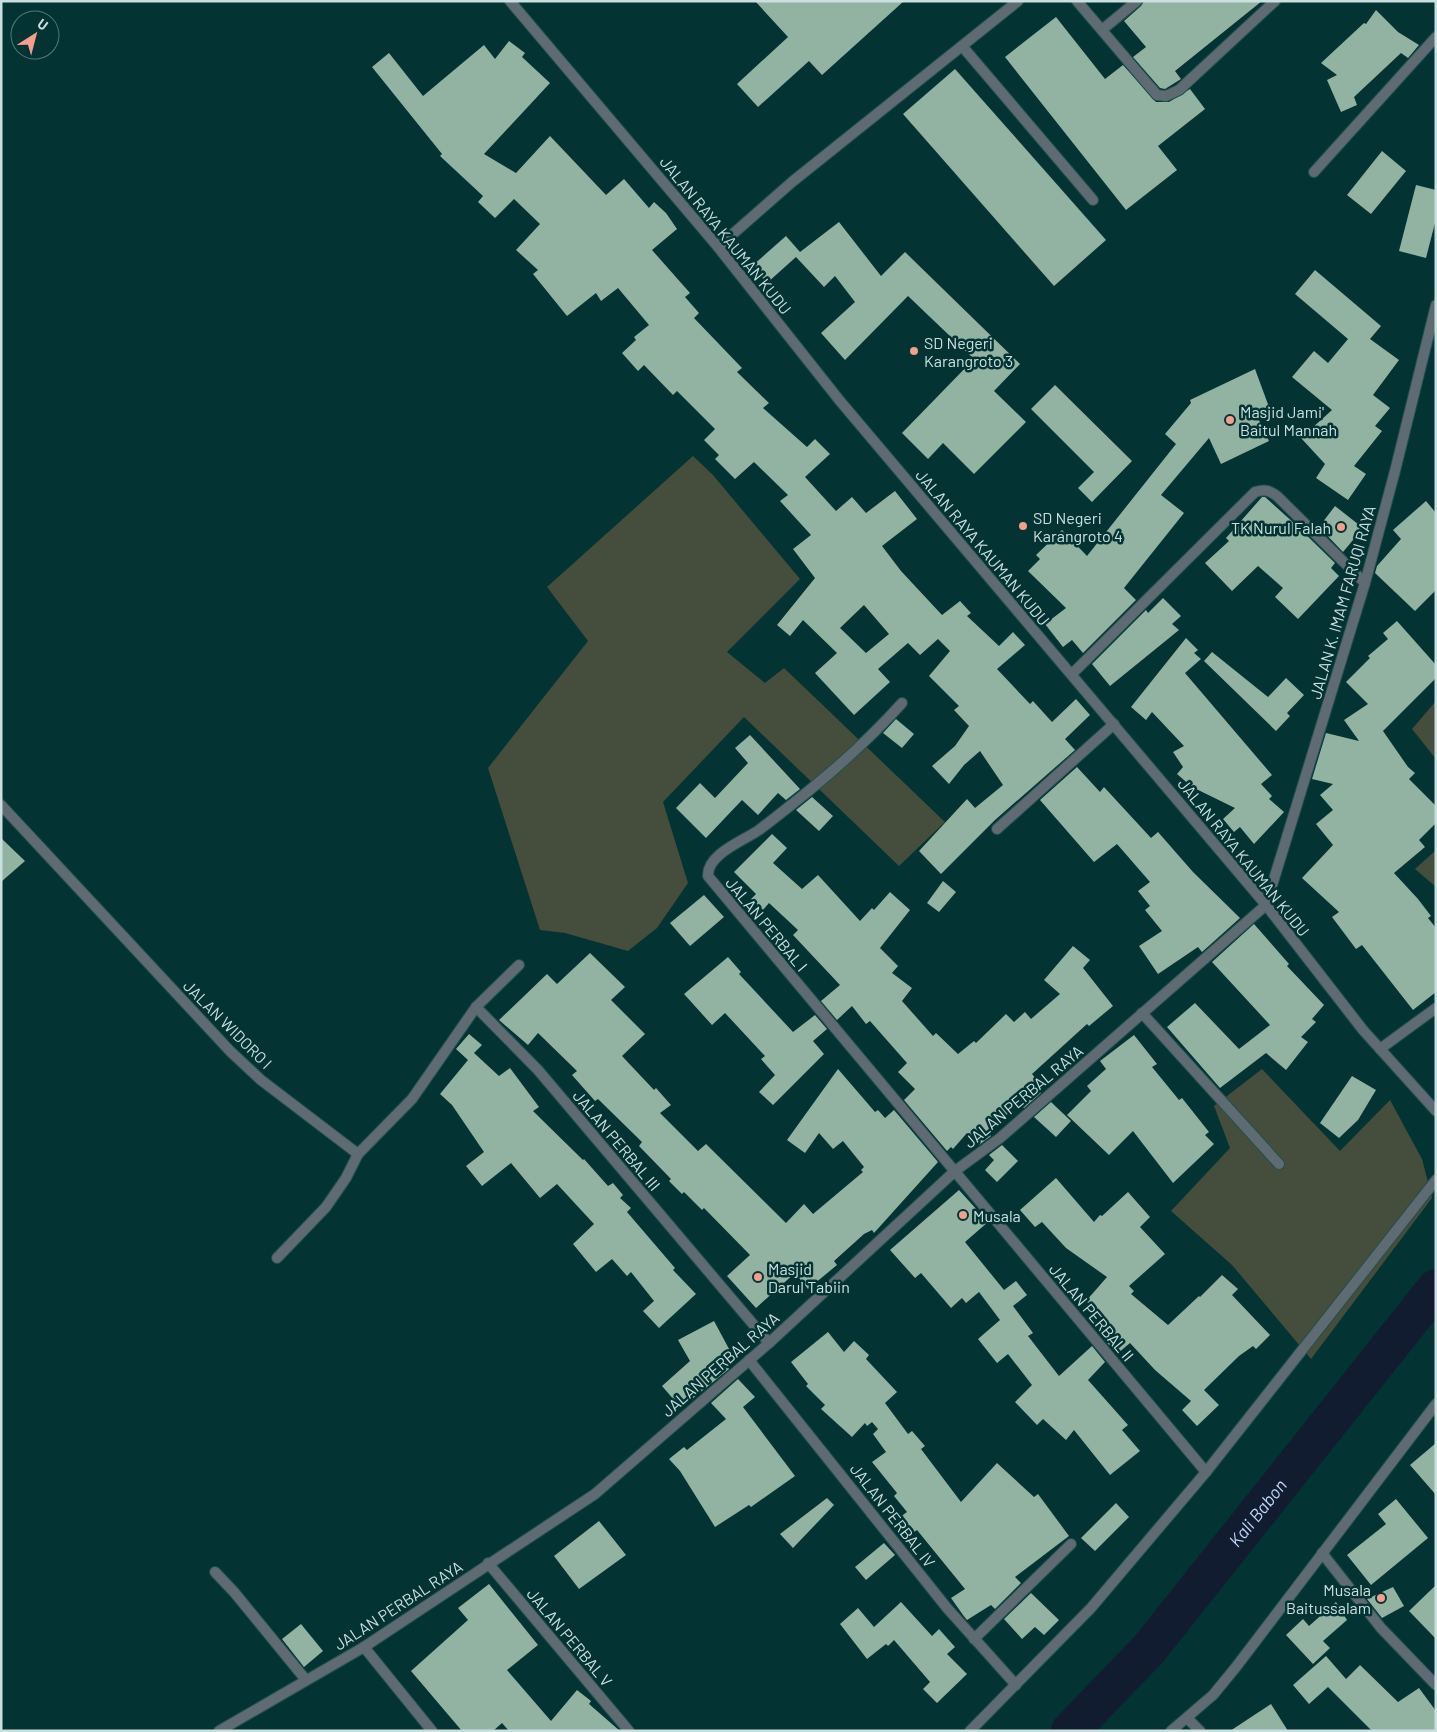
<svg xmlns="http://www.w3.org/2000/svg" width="1437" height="1732" viewBox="0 0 1437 1732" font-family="Barlow,sans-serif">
<rect width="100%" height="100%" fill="#043333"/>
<g fill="#454d3d">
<path d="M 693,456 L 713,475 L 800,579 L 727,652 L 765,683 L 784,668 L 945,822 L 899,866 L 744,717 L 663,802 L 688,883 L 657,928 L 628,951 L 565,933 L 540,930 L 488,768 L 588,641 L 547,587 Z"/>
<path d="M 1436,701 L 1436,759 L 1412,729 Z"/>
<path d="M 1436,850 L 1436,887 L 1415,869 Z"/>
<path d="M 1262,1069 L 1340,1151 L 1390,1100 L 1422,1159 L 1432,1198 L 1311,1359 L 1232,1265 L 1171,1211 L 1230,1148 L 1214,1106 Z"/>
</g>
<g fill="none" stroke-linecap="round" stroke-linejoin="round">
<path stroke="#121c30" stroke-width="38" id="s1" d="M 1070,1731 L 1149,1649 L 1436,1288"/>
</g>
<g fill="#92b2a2" fill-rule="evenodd">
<path d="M 755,1 L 904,1 L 822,75 L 809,61 L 758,107 L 737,84 L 788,37 Z"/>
<path d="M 1144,1 L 1262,1 L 1175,71 L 1181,79 L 1165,89 L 1160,88 L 1133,57 L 1146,47 L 1124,21 L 1141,6 Z"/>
<path d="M 1376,10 L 1398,32 L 1419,45 L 1408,58 L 1401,53 L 1354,97 L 1357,105 L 1341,112 L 1327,80 L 1337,75 L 1321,63 L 1364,23 L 1366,24 Z"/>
<path d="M 1056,17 L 1105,79 L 1123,65 L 1156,102 L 1169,102 L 1190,89 L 1205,109 L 1158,146 L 1177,170 L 1126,210 L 1005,57 Z"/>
<path d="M 509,41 L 525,53 L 522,57 L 550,83 L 484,154 L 516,173 L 550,136 L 606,195 L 624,179 L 649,208 L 654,202 L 666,213 L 677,229 L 652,250 L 690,293 L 685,297 L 699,313 L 694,318 L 742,368 L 737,372 L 769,403 L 763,408 L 807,447 L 815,439 L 830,454 L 805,477 L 836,511 L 852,497 L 866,513 L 895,491 L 917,519 L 882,546 L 901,571 L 942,615 L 960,601 L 971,613 L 967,616 L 999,646 L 1013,632 L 1025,645 L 997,669 L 1030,704 L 1033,701 L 1052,722 L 1076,699 L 1090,715 L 1065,739 L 1075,750 L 995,820 L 941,874 L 919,851 L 967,799 L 975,808 L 1003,785 L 980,751 L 964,765 L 949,784 L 932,766 L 955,746 L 969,726 L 954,710 L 959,706 L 929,676 L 950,651 L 938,639 L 920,655 L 908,643 L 878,669 L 890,682 L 854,715 L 815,673 L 837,653 L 803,620 L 790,636 L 777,625 L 815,578 L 793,549 L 811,535 L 780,501 L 788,495 L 754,462 L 735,479 L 715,459 L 719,455 L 704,440 L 715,429 L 677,391 L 673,395 L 644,365 L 638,371 L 622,353 L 636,340 L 634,337 L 649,325 L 618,288 L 601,301 L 596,293 L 567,316 L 533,274 L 538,270 L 516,250 L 540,224 L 514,199 L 495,218 L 478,202 L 483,196 L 440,156 L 442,154 L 372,67 L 389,53 L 423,96 L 484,45 L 495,59 ZM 864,605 L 889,634 L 866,653 L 840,628 Z"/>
<path d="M 955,69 L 1106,240 L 1054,286 L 903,114 Z"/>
<path d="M 1382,151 L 1406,171 L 1371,214 L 1347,195 Z"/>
<path d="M 1416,185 L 1436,190 L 1436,219 L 1426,258 L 1399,251 Z"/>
<path d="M 839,222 L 881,276 L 905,252 L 1020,364 L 994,391 L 1026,422 L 974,474 L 943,443 L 928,459 L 902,433 L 974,359 L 908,296 L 845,360 L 821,333 L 855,302 L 835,276 L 824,287 L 796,257 L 767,283 L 752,266 L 786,236 L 800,252 Z"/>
<path d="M 1315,270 L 1381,326 L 1370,339 L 1399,360 L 1373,395 L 1390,408 L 1375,426 L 1382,431 L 1354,466 L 1366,474 L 1348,500 L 1316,478 L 1325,464 L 1301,438 L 1332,410 L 1292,377 L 1314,351 L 1328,363 L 1348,339 L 1295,294 Z"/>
<path d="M 1255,369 L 1269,407 L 1255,412 L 1269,441 L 1221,464 L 1209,438 L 1161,495 L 1184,513 L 1124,588 L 1136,600 L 1083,653 L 1072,640 L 1063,647 L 1045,624 L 1066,608 L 1028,571 L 1040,559 L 1036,555 L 1062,530 L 1087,556 L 1176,444 L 1165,434 L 1191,403 L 1190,400 Z"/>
<path d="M 1055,385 L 1132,461 L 1092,502 L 1078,488 L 1094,472 L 1031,409 Z"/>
<path d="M 1262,497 L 1265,497 L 1295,524 L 1335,563 L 1331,568 L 1339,576 L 1298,619 L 1275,597 L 1283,588 L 1258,566 L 1232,591 L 1205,563 L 1229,541 L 1226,538 Z"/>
<path d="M 1426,501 L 1436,513 L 1436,590 L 1415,611 L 1375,573 L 1377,566 L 1401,539 L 1393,530 Z"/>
<path d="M 1335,506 L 1363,528 L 1343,552 L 1319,527 Z"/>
<path d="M 1163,598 L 1181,616 L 1172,624 L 1179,630 L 1110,686 L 1092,664 L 1146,610 L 1148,613 Z"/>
<path d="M 1397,621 L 1436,665 L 1436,678 L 1383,731 L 1408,767 L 1415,773 L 1409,779 L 1436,806 L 1436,823 L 1419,840 L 1425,847 L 1394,873 L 1418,899 L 1431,916 L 1428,918 L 1436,928 L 1436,992 L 1413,1010 L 1362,945 L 1356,949 L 1332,917 L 1339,912 L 1302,878 L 1333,845 L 1316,824 L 1333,810 L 1320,795 L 1333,784 L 1312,779 L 1326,733 L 1359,741 L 1344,720 L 1368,704 L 1346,682 L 1370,658 L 1368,656 L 1388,639 L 1383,633 Z"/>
<path d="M 1186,638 L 1198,650 L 1194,653 L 1201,659 L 1185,673 L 1272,775 L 1261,784 L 1272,796 L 1269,799 L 1284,812 L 1254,844 L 1240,827 L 1234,832 L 1223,819 L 1235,808 L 1192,787 L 1177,774 L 1183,767 L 1173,752 L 1184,746 L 1152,712 L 1146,720 L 1131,707 Z"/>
<path d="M 1212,652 L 1268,697 L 1286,678 L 1304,695 L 1287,713 L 1290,716 L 1276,731 L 1204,661 Z"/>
<path d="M 896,719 L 914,734 L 902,748 L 883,733 Z"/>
<path d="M 750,735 L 800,789 L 786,800 L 778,793 L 758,815 L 742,800 L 706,838 L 676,808 L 700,783 L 715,798 L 748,763 L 735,748 Z"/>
<path d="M 1077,767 L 1100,792 L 1104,787 L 1151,838 L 1158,832 L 1193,872 L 1240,918 L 1202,952 L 1198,947 L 1158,974 L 1139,946 L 1162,931 L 1145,910 L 1150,906 L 1138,891 L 1150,882 L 1117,844 L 1094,862 L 1040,800 Z"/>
<path d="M 812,797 L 833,816 L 819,831 L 796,810 Z"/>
<path d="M 772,834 L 787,848 L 773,863 L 802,889 L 818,875 L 860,921 L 872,908 L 874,910 L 890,892 L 910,910 L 880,948 L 898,966 L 892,973 L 912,988 L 902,1001 L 933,1036 L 936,1033 L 958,1054 L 974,1041 L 976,1043 L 1006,1014 L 1014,1022 L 1025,1012 L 1031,1019 L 1060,994 L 1044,980 L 1073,946 L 1090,960 L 1083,968 L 1113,1006 L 1089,1026 L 1087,1024 L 1032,1074 L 1038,1081 L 1033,1086 L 1041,1093 L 1024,1108 L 1019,1103 L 988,1133 L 991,1136 L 979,1145 L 967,1133 L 953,1149 L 951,1147 L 947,1151 L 904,1100 L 915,1089 L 898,1072 L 907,1063 L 870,1021 L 866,1024 L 852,1006 L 837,1020 L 821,1001 L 840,985 L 793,935 L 798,930 L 769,903 L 763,910 L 751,899 L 756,894 L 734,872 Z"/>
<path d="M 1,838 L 25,861 L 1,882 Z"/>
<path d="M 943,881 L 956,892 L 939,912 L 927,903 Z"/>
<path d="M 704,895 L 724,917 L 690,946 L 670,923 Z"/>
<path d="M 1254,924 L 1289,964 L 1287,966 L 1324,1005 L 1312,1019 L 1316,1022 L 1301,1037 L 1308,1042 L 1286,1070 L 1266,1053 L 1220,1088 L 1167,1027 L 1195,1003 L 1239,1049 L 1270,1025 L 1212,962 Z"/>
<path d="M 590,953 L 625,987 L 611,1000 L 645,1034 L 622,1056 L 654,1090 L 656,1088 L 671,1105 L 660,1113 L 698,1151 L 706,1144 L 786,1223 L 804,1204 L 813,1214 L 863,1172 L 861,1170 L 864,1167 L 843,1141 L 833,1149 L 819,1133 L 805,1153 L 787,1140 L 838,1069 L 875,1112 L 878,1110 L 885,1118 L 894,1110 L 938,1162 L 874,1233 L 872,1230 L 864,1234 L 834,1261 L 837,1265 L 808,1289 L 795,1273 L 756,1308 L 727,1276 L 750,1255 L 704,1208 L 702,1210 L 684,1192 L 682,1194 L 669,1181 L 671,1179 L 639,1146 L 642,1142 L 598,1099 L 595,1101 L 572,1075 L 577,1071 L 538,1033 L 528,1045 L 499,1020 L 547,974 L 557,984 Z"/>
<path d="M 728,957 L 741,972 L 739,974 L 793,1032 L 815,1015 L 827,1029 L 813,1041 L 824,1054 L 773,1105 L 759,1092 L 775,1075 L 761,1059 L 765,1056 L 725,1013 L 712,1025 L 684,994 Z"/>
<path d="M 469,1034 L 482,1045 L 474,1053 L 499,1076 L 510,1068 L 539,1107 L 533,1111 L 583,1160 L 584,1159 L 608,1186 L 613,1183 L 623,1195 L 620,1198 L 631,1208 L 627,1212 L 675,1268 L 673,1270 L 696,1294 L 659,1328 L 643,1311 L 654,1301 L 631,1272 L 627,1276 L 612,1259 L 596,1272 L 573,1244 L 594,1224 L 557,1184 L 540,1198 L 511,1163 L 482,1186 L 466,1166 L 484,1152 L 452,1105 L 440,1094 L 468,1060 L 456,1049 Z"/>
<path d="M 1134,1035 L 1157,1064 L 1152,1067 L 1179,1100 L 1182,1098 L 1209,1132 L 1205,1135 L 1214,1144 L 1173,1183 L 1133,1131 L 1109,1155 L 1067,1115 L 1091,1091 L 1087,1086 L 1106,1069 L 1100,1061 Z"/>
<path d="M 1352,1076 L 1376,1090 L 1358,1120 L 1339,1138 L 1320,1123 Z"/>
<path d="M 1051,1102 L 1071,1121 L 1056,1137 L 1034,1117 Z"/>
<path d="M 1002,1145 L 1018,1161 L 997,1182 L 985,1170 L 994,1160 L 989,1155 Z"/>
<path d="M 1056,1178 L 1094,1222 L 1100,1215 L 1102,1216 L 1128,1192 L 1150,1217 L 1140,1227 L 1165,1254 L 1129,1286 L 1134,1291 L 1131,1294 L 1168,1325 L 1199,1296 L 1200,1297 L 1222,1275 L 1238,1289 L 1232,1295 L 1270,1335 L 1256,1349 L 1253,1346 L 1239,1356 L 1204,1390 L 1219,1405 L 1197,1426 L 1182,1410 L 1191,1401 L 1155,1370 L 1130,1343 L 1117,1354 L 1102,1337 L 1114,1328 L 1086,1301 L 1107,1277 L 1066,1248 L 1042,1222 L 1035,1227 L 1020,1210 Z"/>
<path d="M 959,1190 L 988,1222 L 965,1242 L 1004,1290 L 1016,1281 L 1027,1295 L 1013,1306 L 1033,1333 L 1028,1336 L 1059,1376 L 1092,1346 L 1105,1362 L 1088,1380 L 1128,1425 L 1122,1430 L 1140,1451 L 1110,1475 L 1074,1430 L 1066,1440 L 1043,1419 L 1037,1425 L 1015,1402 L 1032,1385 L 1008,1354 L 997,1363 L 978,1339 L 1000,1320 L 979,1292 L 966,1303 L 962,1298 L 951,1308 L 921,1273 L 915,1278 L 890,1250 Z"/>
<path d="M 714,1321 L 735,1360 L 726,1365 L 729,1369 L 681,1408 L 662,1386 L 690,1361 L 678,1340 Z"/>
<path d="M 828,1332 L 844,1352 L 854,1341 L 869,1355 L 866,1359 L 897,1392 L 885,1403 L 908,1434 L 912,1431 L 925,1446 L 921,1449 L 961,1502 L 997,1463 L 1034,1497 L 1038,1494 L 1069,1536 L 1015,1577 L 1021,1583 L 995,1609 L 991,1605 L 967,1620 L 963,1615 L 951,1598 L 965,1589 L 917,1530 L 908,1536 L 896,1520 L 907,1512 L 894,1496 L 897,1493 L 872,1462 L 886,1452 L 873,1434 L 878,1429 L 872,1422 L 867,1426 L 865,1423 L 852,1437 L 821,1409 L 825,1405 L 806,1386 L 808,1384 L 791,1362 Z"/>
<path d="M 738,1379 L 755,1397 L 743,1407 L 795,1476 L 751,1507 L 749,1505 L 715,1527 L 680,1471 L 669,1459 L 684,1447 L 687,1450 L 726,1419 L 711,1403 Z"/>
<path d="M 1436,1443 L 1436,1495 L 1410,1465 Z"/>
<path d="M 827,1498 L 834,1505 L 793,1548 L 780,1534 Z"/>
<path d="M 1396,1499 L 1428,1538 L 1371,1585 L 1347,1555 L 1386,1524 L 1378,1514 Z"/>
<path d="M 1116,1503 L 1129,1517 L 1095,1551 L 1081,1538 Z"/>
<path d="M 599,1521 L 626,1555 L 579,1589 L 554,1556 Z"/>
<path d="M 884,1543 L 895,1555 L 866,1580 L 855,1567 Z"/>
<path d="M 489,1584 L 538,1645 L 507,1670 L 551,1721 L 577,1690 L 591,1701 L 589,1704 L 620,1731 L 509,1731 L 502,1723 L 493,1731 L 462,1731 L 411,1671 L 468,1620 L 458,1608 Z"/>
<path d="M 1436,1585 L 1436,1639 L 1409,1611 Z"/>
<path d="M 1393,1587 L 1404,1606 L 1382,1618 L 1367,1599 Z"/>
<path d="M 1031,1593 L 1059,1620 L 1044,1635 L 1035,1627 L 1022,1639 L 1004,1619 Z"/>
<path d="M 901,1602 L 932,1636 L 939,1629 L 955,1647 L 947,1654 L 967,1674 L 937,1703 L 923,1689 L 930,1682 L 894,1640 L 888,1646 L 886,1644 L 867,1659 L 840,1624 L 858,1608 L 874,1627 Z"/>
<path d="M 1336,1602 L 1347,1620 L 1323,1641 L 1330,1648 L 1313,1664 L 1286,1635 L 1303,1619 L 1309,1626 Z"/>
<path d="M 301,1624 L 323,1651 L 304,1667 L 282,1639 Z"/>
<path d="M 1326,1656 L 1346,1679 L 1360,1665 L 1398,1702 L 1419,1688 L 1436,1711 L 1436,1731 L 1372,1731 L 1328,1687 L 1309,1704 L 1293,1685 Z"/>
<path d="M 1271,1704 L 1288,1731 L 1230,1731 Z"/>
</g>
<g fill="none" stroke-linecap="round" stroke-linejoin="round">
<g stroke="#244f4f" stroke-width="12">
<g id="service">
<path d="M 1077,1 L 1157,95 L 1166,96 L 1179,90 L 1275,1"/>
<path d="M 1103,29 L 1137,1"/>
<path d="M 962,46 L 1093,200"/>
<path d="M 718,247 L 792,182 L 1018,1"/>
</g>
</g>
<g stroke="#244f4f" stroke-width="12">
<g id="minor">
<path d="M 1314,172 L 1436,37"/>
<path d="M 1072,674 L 1255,492 C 1264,489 1269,490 1277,496 L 1365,583"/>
<path d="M 902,703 C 859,751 810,791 759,830 C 743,841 707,854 708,876 L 1206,1472"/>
<path d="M 1,805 L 230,1051 L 261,1080 L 358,1154 L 412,1099 L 476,1007"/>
<path d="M 997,829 L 1114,724"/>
<path d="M 519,965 L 476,1007 L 538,1070 L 769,1343"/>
<path d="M 1142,1013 L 1279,1164"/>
<path d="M 1380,1049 L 1436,1008"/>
<path d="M 277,1258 L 326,1207 L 346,1178 L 358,1154"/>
<path d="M 749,1360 L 947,1608 L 1016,1685"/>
<path d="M 1322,1553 L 1381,1628 L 1436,1685"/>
<path d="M 488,1563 L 629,1731"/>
<path d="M 215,1572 L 234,1592 L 306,1680"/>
<path d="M 974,1639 L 1071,1544"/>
<path d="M 364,1647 L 432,1731"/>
<path d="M 1187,1718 L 1200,1731"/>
<path d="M 219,1731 L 364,1647 L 595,1494 L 769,1343 L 955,1171 L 1000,1138 L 1266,905 L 1365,583 L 1395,471 L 1436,305"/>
<path d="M 970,1731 L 1091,1608 L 1206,1472 L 1436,1180"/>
<path d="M 1171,1731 L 1213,1695 L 1236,1667 L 1436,1404"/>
</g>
</g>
<g stroke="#244f4f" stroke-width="12">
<path id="tertiary" d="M 510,1 L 718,247 L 840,401 L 1266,905 L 1363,1030 L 1436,1111"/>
</g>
<use href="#service" stroke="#5e6b72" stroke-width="10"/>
<use href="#minor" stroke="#5e6b72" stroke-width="10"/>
<use href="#tertiary" stroke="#5e6b72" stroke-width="10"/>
</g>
<g fill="#f59d8e" stroke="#043333" stroke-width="2">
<circle cx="914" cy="351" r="5"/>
<circle cx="1230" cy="420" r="5"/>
<circle cx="1023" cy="526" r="5"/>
<circle cx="1341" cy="527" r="5"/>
<circle cx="963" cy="1215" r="5"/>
<circle cx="758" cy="1277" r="5"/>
<circle cx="1381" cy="1598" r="5"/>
</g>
<g text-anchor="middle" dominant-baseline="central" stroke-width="5" stroke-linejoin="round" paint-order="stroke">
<g font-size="16" fill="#cae0e0" stroke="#043333">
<text transform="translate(726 235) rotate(51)">JALAN RAYA KAUMAN KUDU</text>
<text transform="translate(983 547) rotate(50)">JALAN RAYA KAUMAN KUDU</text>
<text transform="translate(1342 602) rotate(-74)">JALAN K. IMAM FARUQI RAYA</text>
<text transform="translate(1244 857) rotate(51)">JALAN RAYA KAUMAN KUDU</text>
<text transform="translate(767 924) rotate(50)">JALAN PERBAL I</text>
<text transform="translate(228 1024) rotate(45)">JALAN WIDORO I</text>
<text transform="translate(1023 1096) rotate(-40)">JALAN PERBAL RAYA</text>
<text transform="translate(617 1140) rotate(50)">JALAN PERBAL III</text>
<text transform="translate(1092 1312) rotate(50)">JALAN PERBAL II</text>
<text transform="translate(720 1364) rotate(-41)">JALAN PERBAL RAYA</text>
<text transform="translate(893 1515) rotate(52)">JALAN PERBAL IV</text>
<text transform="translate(398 1605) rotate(-33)">JALAN PERBAL RAYA</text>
<text transform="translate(570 1637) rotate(50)">JALAN PERBAL V</text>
</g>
<g font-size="16" fill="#cae0e0" stroke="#043333" text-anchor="start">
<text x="924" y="342">SD Negeri<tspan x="924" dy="18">Karangroto 3</tspan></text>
<text x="1240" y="411">Masjid Jami'<tspan x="1240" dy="18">Baitul Mannah</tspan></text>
<text x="1033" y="517">SD Negeri<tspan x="1033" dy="18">Karangroto 4</tspan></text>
<text x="1331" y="527" text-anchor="end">TK Nurul Falah</text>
<text x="973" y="1215">Musala</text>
<text x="768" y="1268">Masjid<tspan x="768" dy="18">Darul Tabiin</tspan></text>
<text x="1371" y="1589" text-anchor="end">Musala<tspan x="1371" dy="18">Baitussalam</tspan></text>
</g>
<g font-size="18" font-style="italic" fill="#c0d5fb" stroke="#043333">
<text stroke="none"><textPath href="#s1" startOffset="288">Kali Babon</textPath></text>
</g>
</g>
<rect width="1437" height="1732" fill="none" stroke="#cae0e0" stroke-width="5"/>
<g transform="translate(35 35) rotate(36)"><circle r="24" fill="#043333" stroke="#537878"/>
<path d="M0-4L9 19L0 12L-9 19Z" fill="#f59d8e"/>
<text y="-8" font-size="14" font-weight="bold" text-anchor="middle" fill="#cae0e0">U</text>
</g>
</svg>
